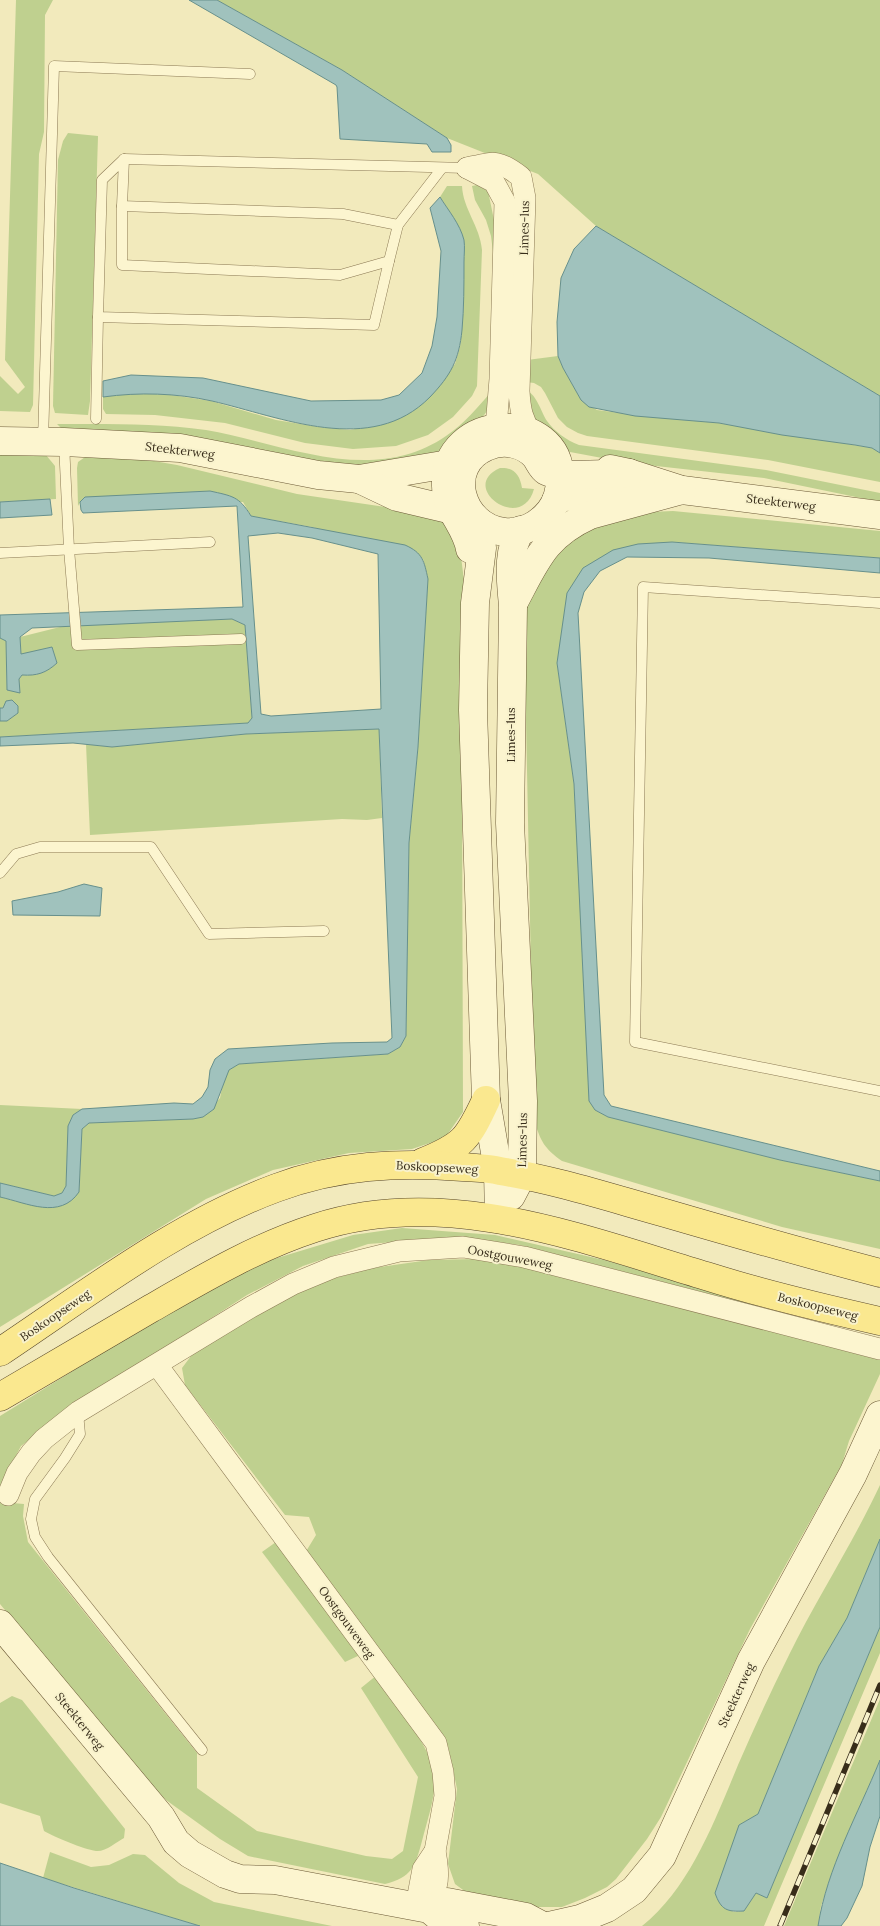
<svg xmlns="http://www.w3.org/2000/svg" width="880" height="1926" viewBox="0 0 880 1926" font-family="Lora,serif">
<rect width="100%" height="100%" fill="#f2eabc"/>
<g fill="#bfd08f">
<path d="M 16,0 L 53,0 L 45,15 L 44,132 L 39,154 L 33,405 L 30,412 L 0,411 L 0,376 L 18,394 L 25,387 L 5,360 Z"/>
<path d="M 217,0 L 880,0 L 880,396 L 596,226 L 538,174 L 447,138 L 342,70 Z"/>
<path d="M 68,133 L 98,136 L 90,401 L 88,415 L 55,413 L 53,406 L 58,160 L 63,141 Z"/>
<path d="M 477,185 L 488,191 L 494,220 L 490,376 L 493,252 L 491,236 L 486,220 L 475,200 L 472,186 Z"/>
<path d="M 447,186 L 462,186 C 463,209 480,226 482,250 L 477,386 L 472,396 L 453,417 L 428,435 L 396,446 L 353,449 L 305,443 L 225,423 L 155,415 L 106,414 L 103,409 L 103,397 L 130,393 L 165,394 L 211,401 L 276,420 L 319,427 L 350,430 L 388,423 L 405,415 L 455,364 L 460,347 L 464,304 L 452,215 L 440,197 Z"/>
<path d="M 558,356 L 563,368 L 581,400 L 597,410 L 635,415 L 719,423 L 872,448 L 880,453 L 880,482 L 768,460 L 587,436 L 578,433 L 567,427 L 558,418 L 545,393 L 541,387 L 534,383 L 526,382 L 527,360 Z"/>
<path d="M 492,391 L 487,411 L 482,418 L 436,456 L 363,469 L 73,433 L 61,428 L 57,424 C 107,424 157,423 206,430 C 283,443 372,487 446,436 C 464,424 478,407 492,391 Z"/>
<path d="M 527,391 C 537,395 541,412 547,421 C 555,432 566,440 579,445 L 766,470 L 880,493 L 880,502 L 764,478 L 629,463 L 570,452 C 560,447 540,429 534,419 C 530,411 529,400 527,391 Z"/>
<path d="M 0,453 L 46,455 L 55,466 L 56,499 L 0,502 Z"/>
<path d="M 88,455 L 142,459 L 177,465 L 297,494 L 433,514 L 443,520 L 460,548 L 464,581 L 462,764 L 463,1112 L 445,1138 L 412,1149 L 349,1153 L 273,1170 L 206,1199 L 0,1327 L 0,1197 L 43,1207 L 79,1192 L 82,1129 L 89,1123 L 193,1119 L 203,1117 L 220,1098 L 224,1078 L 229,1070 L 239,1064 L 388,1054 L 400,1047 L 406,1036 L 409,843 L 418,747 L 428,579 L 423,559 L 312,527 L 251,516 L 243,502 L 80,502 L 78,506 L 77,468 L 78,462 Z"/>
<path d="M 500,468 C 514,467 520,475 522,488 L 534,489 C 522,534 457,487 500,468 Z"/>
<path d="M 673,511 L 880,531 L 880,558 L 672,542 L 583,568 L 557,663 L 574,784 L 595,1110 L 608,1117 L 780,1160 L 880,1181 L 880,1249 L 782,1227 L 562,1161 C 544,1148 541,1142 534,1120 L 524,620 L 530,588 L 572,533 L 627,513 Z"/>
<path d="M 232,619 L 245,625 L 252,718 L 248,723 L 0,737 L 0,721 L 7,721 L 18,713 L 18,706 L 0,708 L 0,638 L 6,640 L 7,690 L 20,692 L 19,679 L 22,675 C 37,676 46,673 57,663 L 52,647 L 21,655 L 20,637 L 68,625 Z"/>
<path d="M 379,729 L 382,818 L 367,820 L 342,819 L 90,835 L 86,744 L 112,747 L 246,734 Z"/>
<path d="M 0,1105 L 82,1109 L 73,1115 L 68,1126 L 66,1186 L 62,1193 L 54,1196 L 0,1183 Z"/>
<path d="M 402,1228 L 495,1235 L 604,1260 L 758,1303 L 756,1306 L 520,1245 L 483,1240 L 407,1241 L 368,1244 L 303,1266 L 247,1295 L 75,1406 L 21,1446 L 0,1486 L 0,1416 L 165,1314 L 251,1266 L 353,1235 Z"/>
<path d="M 477,1259 L 531,1268 L 880,1360 L 880,1374 L 849,1441 L 842,1464 L 750,1629 L 661,1817 L 647,1839 L 616,1879 L 607,1887 L 585,1898 L 562,1907 L 519,1907 L 478,1901 L 455,1884 L 448,1864 L 457,1789 L 448,1746 L 305,1553 L 316,1535 L 309,1517 L 285,1515 L 185,1385 L 182,1368 L 191,1356 L 247,1318 L 313,1284 L 373,1268 L 429,1260 Z"/>
<path d="M 880,1485 L 880,1539 L 847,1618 L 819,1666 L 758,1814 L 739,1825 L 730,1910 L 734,1912 L 744,1911 L 756,1893 L 767,1898 L 880,1627 L 880,1653 L 764,1926 L 642,1926 C 690,1888 715,1820 738,1765 C 754,1728 771,1691 789,1655 C 817,1598 853,1543 880,1485 Z"/>
<path d="M 0,1502 L 24,1504 L 23,1516 L 28,1542 L 197,1753 L 197,1788 L 257,1831 L 366,1856 L 392,1859 L 403,1851 L 418,1777 L 361,1688 L 377,1675 C 392,1698 435,1752 435,1778 C 435,1799 427,1821 422,1841 C 415,1867 412,1877 385,1884 L 248,1856 L 220,1839 L 166,1800 L 132,1766 L 0,1604 Z"/>
<path d="M 276,1542 L 360,1655 L 345,1662 L 262,1552 Z"/>
<path d="M 12,1696 L 22,1700 L 125,1829 L 124,1838 C 116,1842 106,1852 96,1851 C 83,1849 55,1837 44,1831 L 40,1816 L 0,1803 L 0,1703 Z"/>
<path d="M 880,1699 L 880,1760 L 830,1879 L 821,1906 L 818,1926 L 784,1926 Z"/>
<path d="M 50,1852 L 91,1867 L 109,1865 L 133,1854 L 145,1855 L 179,1883 L 214,1902 L 332,1926 L 200,1926 L 43,1878 Z"/>
</g>
<g fill="#a0c2bd" stroke="#67908c" fill-rule="evenodd">
<path d="M 189,0 L 217,0 L 342,70 L 447,138 L 451,145 L 451,152 L 432,152 L 427,144 L 340,139 L 337,87 L 336,85 Z"/>
<path d="M 440,197 C 448,210 460,224 464,240 C 465,247 464,255 464,262 C 464,285 464,308 462,330 C 459,360 451,375 430,397 C 371,457 281,417 212,401 C 176,393 139,392 103,397 L 103,381 L 131,375 L 203,378 L 311,401 L 381,400 L 399,395 L 422,373 L 432,346 L 437,317 L 441,251 L 430,208 Z"/>
<path d="M 596,226 L 880,396 L 880,453 L 872,448 L 855,445 L 782,435 L 719,423 L 635,416 L 589,407 L 581,400 L 563,368 L 558,356 L 557,322 L 561,278 L 574,249 Z"/>
<path d="M 210,491 C 232,496 239,496 251,516 L 405,545 C 423,553 424,561 428,579 L 418,747 L 409,843 L 406,1036 L 400,1047 L 388,1054 L 239,1064 L 229,1070 L 214,1109 L 203,1117 L 193,1119 L 89,1123 L 82,1129 L 79,1192 C 60,1220 27,1203 0,1197 L 0,1183 L 54,1196 L 62,1193 L 66,1186 L 68,1126 L 73,1115 L 82,1109 L 174,1103 L 193,1104 L 202,1097 L 208,1087 L 210,1070 L 215,1059 L 228,1049 L 332,1043 L 387,1042 L 392,1038 L 379,729 L 246,734 L 112,747 L 73,743 L 0,746 L 0,737 L 248,723 L 252,718 L 245,625 L 232,619 L 32,628 L 20,637 L 21,654 L 52,647 L 57,663 C 46,673 37,676 22,675 L 19,679 L 20,693 L 7,690 L 6,641 L 0,638 L 0,615 L 243,607 L 237,506 L 83,513 L 81,510 L 80,502 L 85,497 ZM 278,533 L 312,538 L 378,554 L 381,709 L 271,716 L 261,714 L 248,536 Z"/>
<path d="M 50,499 L 52,515 L 0,518 L 0,502 Z"/>
<path d="M 672,542 L 880,558 L 880,573 L 709,558 L 627,557 L 600,571 L 584,592 L 578,613 L 604,1095 L 611,1106 L 880,1171 L 880,1181 L 780,1160 L 608,1117 L 595,1110 L 589,1101 L 574,784 L 557,663 L 567,593 L 583,568 L 613,550 L 638,544 Z"/>
<path d="M 12,700 L 18,706 L 18,713 L 7,721 L 0,721 L 0,708 L 3,708 L 6,701 Z"/>
<path d="M 84,884 L 102,888 L 100,916 L 13,915 L 12,901 L 58,892 Z"/>
<path d="M 880,1539 L 880,1627 L 767,1898 L 756,1893 L 744,1911 C 727,1912 721,1910 715,1893 L 739,1825 L 758,1814 L 819,1666 L 847,1618 Z"/>
<path d="M 880,1760 L 880,1816 L 870,1847 L 862,1886 L 847,1918 L 841,1926 L 818,1926 C 827,1868 858,1814 880,1760 Z"/>
<path d="M 0,1863 L 74,1888 L 200,1926 L 0,1926 Z"/>
</g>
<g fill="none" stroke-linecap="round" stroke-linejoin="round">
<g stroke="#8b7954" stroke-width="11">
<g id="service">
<path d="M 124,159 L 467,168"/>
<path d="M 122,206 L 122,265 L 340,275 L 389,261 L 398,225 L 442,168"/>
<path d="M 389,261 L 374,325 L 98,317 L 102,180 L 124,159 L 122,206 L 343,214 L 398,225"/>
<path d="M 96,419 L 98,317"/>
<path d="M 43,441 L 54,66 L 250,74"/>
<path d="M 64,443 L 69,549 L 77,645 L 241,639"/>
<path d="M 0,553 L 210,542"/>
<path d="M 880,603 L 643,587 L 635,1042 L 880,1091"/>
<path d="M 0,873 L 16,854 L 40,847 L 151,847 L 209,934 L 324,931"/>
<path d="M 78,1413 L 80,1434 L 65,1458 L 35,1499 L 31,1519 L 35,1537 L 48,1557 L 202,1750"/>
</g>
</g>
<g stroke="#8b7954" stroke-width="22">
<g id="minor">
<path d="M 467,168 C 494,162 498,159 521,177 L 525,198 L 519,391 C 520,409 522,420 532,434"/>
<path d="M 467,168 L 494,182 L 505,202 L 500,379 L 496,427"/>
<path d="M 157,1365 L 436,1743 L 443,1772 L 445,1796 L 435,1851 L 423,1869 L 416,1906"/>
<path d="M 8,1495 L 17,1473 L 31,1453 L 44,1439 L 78,1412 L 251,1307 L 293,1284 L 334,1267 L 399,1251 L 463,1247 L 524,1257 L 880,1349"/>
<path d="M 429,1909 C 438,1884 440,1878 435,1851"/>
</g>
</g>
<g stroke="#6c5a37" stroke-width="29">
<g id="secondary">
<path d="M 0,441 L 64,442 L 180,448 L 318,475 L 359,479 L 449,464"/>
<path d="M 610,469 L 629,473 L 682,490 L 880,515"/>
<path d="M 359,479 L 397,497 L 452,510"/>
<path d="M 556,501 L 565,497 L 626,494"/>
<path d="M 475,518 L 480,532 L 482,548 L 475,603 L 473,710 L 486,1100 L 498,1170 L 499,1219"/>
<path d="M 470,549 C 466,525 446,511 446,486 C 443,412 560,407 560,479 C 560,490 557,502 550,511 C 539,525 522,534 504,532 C 460,527 443,466 486,447 C 503,439 523,443 535,456 C 539,461 541,468 546,471 C 558,478 612,473 629,473"/>
<path d="M 514,602 C 536,561 544,536 590,515 L 682,490"/>
<path d="M 511,1196 L 522,1175 L 523,1101 L 510,823 L 513,606 C 511,581 506,552 521,530"/>
<path d="M 0,1624 L 161,1817 L 176,1842 L 190,1854 L 225,1874 L 240,1879 L 275,1880 L 429,1909 L 445,1922 L 465,1926"/>
<path d="M 429,1909 L 447,1902 L 526,1917 L 543,1926"/>
<path d="M 549,1926 L 580,1919 L 607,1908 L 634,1890 L 662,1856 L 751,1661 L 853,1474 L 880,1415"/>
</g>
</g>
<g stroke="#574629" stroke-width="29">
<g id="primary">
<path d="M 423,1162 C 463,1146 468,1139 486,1100"/>
<path d="M 0,1352 C 87,1294 178,1224 276,1188 C 337,1165 398,1162 463,1167 C 475,1168 488,1168 500,1171 C 556,1180 611,1198 665,1213 C 737,1234 808,1254 880,1273"/>
<path d="M 0,1397 C 50,1368 100,1338 150,1309 C 204,1278 256,1247 315,1228 C 445,1185 582,1239 706,1276 C 763,1294 822,1308 880,1321"/>
</g>
</g>
<use href="#service" stroke="#fcf5cf" stroke-width="10"/>
<use href="#minor" stroke="#fcf5cf" stroke-width="21"/>
<use href="#secondary" stroke="#fcf5cf" stroke-width="28"/>
<use href="#primary" stroke="#fae88f" stroke-width="28"/>
<g stroke="#382d1a" stroke-width="5.5">
<path id="rail" d="M 780,1926 L 880,1685"/>
</g>
<use href="#rail" stroke="#f8f2cc" stroke-width="4" stroke-dasharray="11" stroke-linecap="butt"/>
</g>
<g text-anchor="middle" dominant-baseline="central" stroke-width="4" stroke-linejoin="round" paint-order="stroke">
<g font-size="12" fill="#382d1a" stroke="#f8f2cc">
<text transform="translate(524 228) rotate(-89)">Limes-lus</text>
<text transform="translate(180 450) rotate(7)">Steekterweg</text>
<text transform="translate(781 502) rotate(7)">Steekterweg</text>
<text transform="translate(510 735) rotate(-90)">Limes-lus</text>
<text transform="translate(522 1140) rotate(-89)">Limes-lus</text>
<text transform="translate(437 1167) rotate(3)">Boskoopseweg</text>
<text transform="translate(510 1257) rotate(11)">Oostgouweweg</text>
<text transform="translate(818 1306) rotate(14)">Boskoopseweg</text>
<text transform="translate(55 1315) rotate(-34)">Boskoopseweg</text>
<text transform="translate(347 1622) rotate(54)">Oostgouweweg</text>
<text transform="translate(736 1695) rotate(-65)">Steekterweg</text>
<text transform="translate(80 1721) rotate(51)">Steekterweg</text>
</g>
</g>
</svg>
